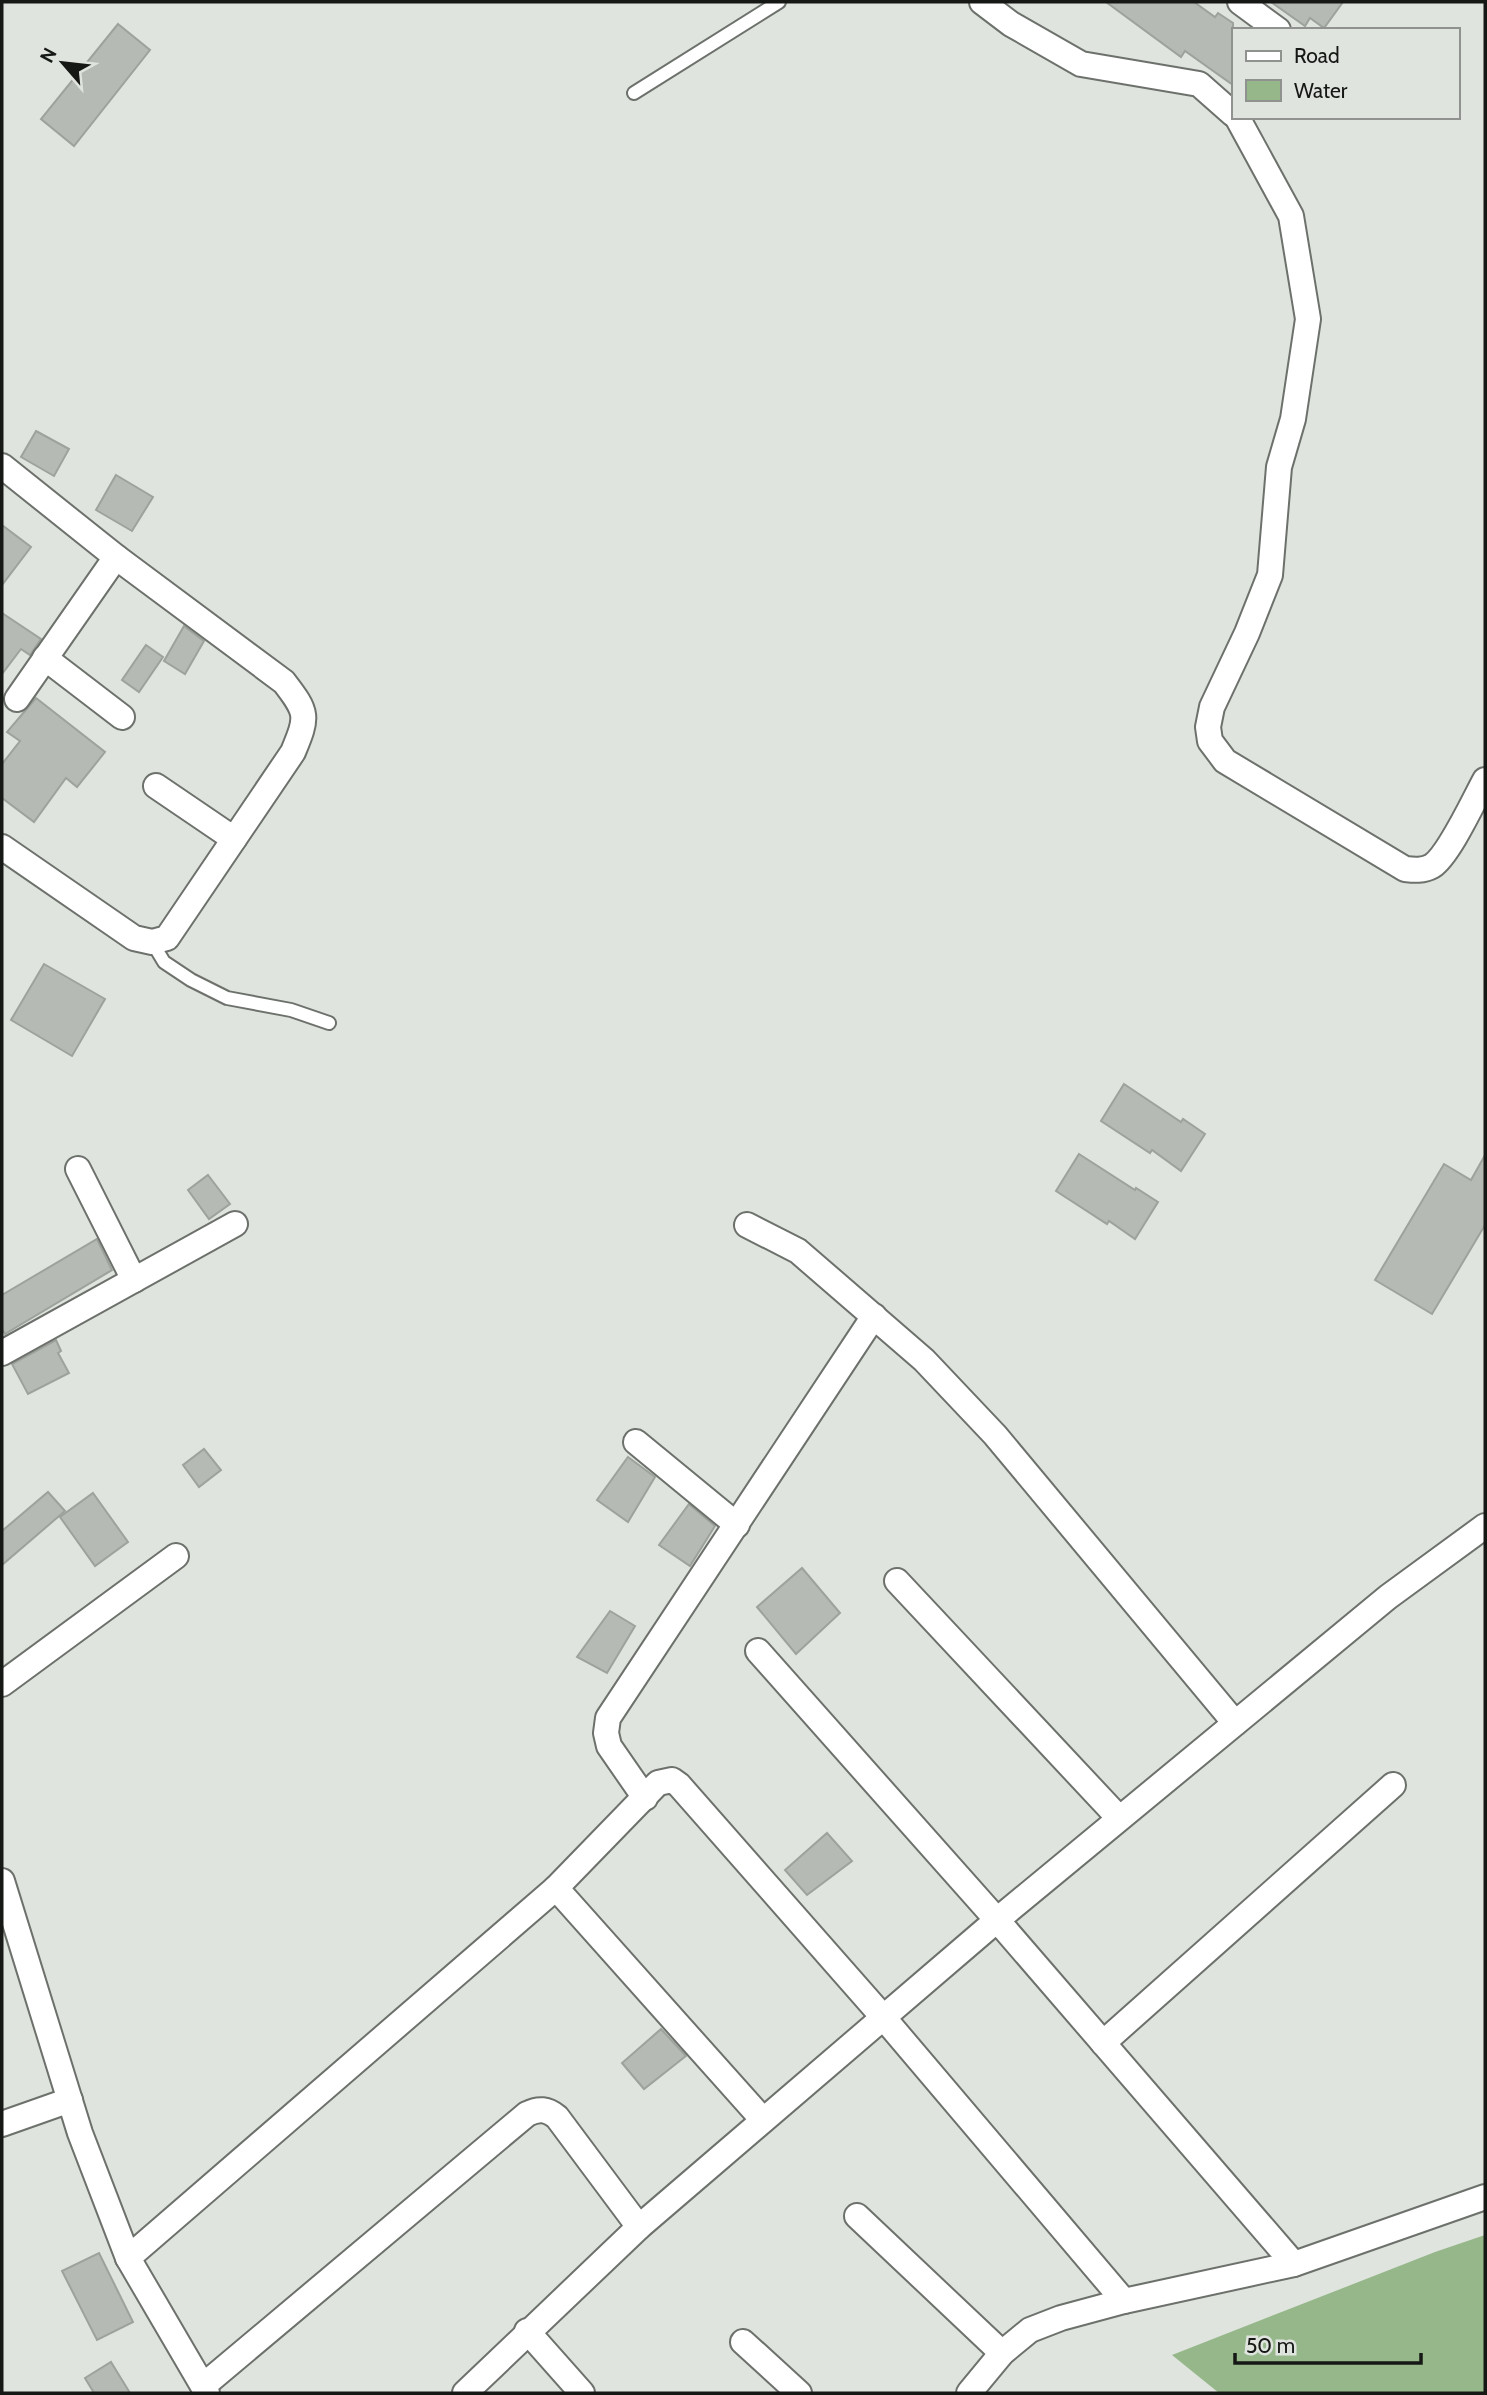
<svg xmlns="http://www.w3.org/2000/svg" width="1487" height="2395" viewBox="0 0 1487 2395" font-family="Cabin,sans-serif">
<rect width="100%" height="100%" fill="#e0e4de"/>
<path fill="#95b78a" d="M 1485,2235 L 1485,2393 L 1219,2393 L 1172,2355 L 1435,2252 Z"/>
<g fill="#b6bab4" stroke="#9ea29d" stroke-width="2">
<path d="M 1106,2 L 1194,2 L 1215,17 L 1218,13 L 1233,23 L 1233,85 L 1185,51 L 1181,57 Z"/>
<path d="M 1271,2 L 1343,2 L 1324,28 L 1310,18 L 1305,26 Z"/>
<path d="M 118,24 L 150,50 L 74,146 L 41,119 Z"/>
<path d="M 36,431 L 69,449 L 54,476 L 21,457 Z"/>
<path d="M 116,475 L 153,497 L 132,531 L 96,510 Z"/>
<path d="M 2,525 L 31,547 L 2,585 Z"/>
<path d="M 2,613 L 41,639 L 30,655 L 21,649 L 2,674 Z"/>
<path d="M 184,626 L 204,641 L 185,674 L 164,661 Z"/>
<path d="M 146,645 L 163,657 L 139,692 L 122,680 Z"/>
<path d="M 36,698 L 105,752 L 77,787 L 66,778 L 34,822 L 2,798 L 2,764 L 20,741 L 7,732 Z"/>
<path d="M 44,964 L 105,999 L 72,1056 L 11,1020 Z"/>
<path d="M 1124,1084 L 1181,1122 L 1183,1119 L 1205,1134 L 1181,1171 L 1152,1150 L 1150,1153 L 1101,1121 Z"/>
<path d="M 1079,1154 L 1135,1190 L 1136,1188 L 1158,1202 L 1135,1239 L 1109,1221 L 1107,1224 L 1056,1191 Z"/>
<path d="M 1485,1155 L 1485,1225 L 1432,1314 L 1375,1280 L 1444,1164 L 1471,1180 Z"/>
<path d="M 208,1175 L 230,1204 L 209,1219 L 188,1190 Z"/>
<path d="M 97,1239 L 112,1270 L 5,1334 L 2,1329 L 2,1295 Z"/>
<path d="M 56,1340 L 61,1351 L 58,1353 L 69,1373 L 28,1394 L 12,1364 Z"/>
<path d="M 204,1449 L 221,1470 L 199,1487 L 183,1465 Z"/>
<path d="M 628,1457 L 655,1477 L 628,1522 L 597,1500 Z"/>
<path d="M 48,1492 L 65,1511 L 2,1565 L 2,1531 Z"/>
<path d="M 93,1493 L 128,1542 L 95,1566 L 60,1517 Z"/>
<path d="M 689,1504 L 715,1526 L 690,1566 L 659,1545 Z"/>
<path d="M 802,1568 L 840,1613 L 796,1654 L 757,1607 Z"/>
<path d="M 610,1611 L 635,1626 L 607,1673 L 577,1657 Z"/>
<path d="M 827,1833 L 852,1861 L 807,1895 L 785,1870 Z"/>
<path d="M 661,2029 L 686,2056 L 644,2089 L 622,2063 Z"/>
<path d="M 99,2253 L 133,2322 L 97,2340 L 62,2271 Z"/>
<path d="M 111,2362 L 130,2393 L 94,2393 L 85,2378 Z"/>
</g>
<g fill="none" stroke-linecap="round" stroke-linejoin="round">
<g stroke="#6d716c" stroke-width="16">
<g id="service">
<path d="M 634,93 L 779,2"/>
<path d="M 152,942 L 164,962 L 191,980 L 227,998 L 291,1010 L 329,1023"/>
</g>
</g>
<g stroke="#6d716c" stroke-width="28">
<g id="minor">
<path d="M 982,2 L 1011,24 L 1081,64 L 1199,84 L 1233,114"/>
<path d="M 1240,2 L 1278,30"/>
<path d="M 1237,117 L 1291,216 L 1308,319 L 1293,419 L 1279,467 L 1270,575 L 1247,633 L 1212,707 L 1208,727 L 1210,741 L 1225,761 L 1405,869 C 1414,870 1423,871 1432,866 C 1449,855 1474,800 1485,780"/>
<path d="M 2,466 L 116,557 L 284,682 C 308,713 308,716 293,752 L 167,938 L 152,942 L 134,938 L 2,847"/>
<path d="M 45,658 L 122,717"/>
<path d="M 17,699 L 116,557"/>
<path d="M 156,786 L 234,839"/>
<path d="M 78,1169 L 134,1280"/>
<path d="M 747,1225 L 798,1251 L 924,1360 L 995,1435 L 1235,1723"/>
<path d="M 2,1353 L 235,1224"/>
<path d="M 636,1442 L 737,1525"/>
<path d="M 897,1581 L 1119,1818"/>
<path d="M 758,1651 L 997,1920 L 1294,2264"/>
<path d="M 2,1684 L 176,1556"/>
<path d="M 645,1798 L 609,1746 L 606,1733 L 608,1718 L 874,1316"/>
<path d="M 2,1881 L 80,2133 L 128,2258 L 207,2393"/>
<path d="M 556,1888 L 763,2120"/>
<path d="M 1103,2043 L 1393,1785"/>
<path d="M 2,2124 L 70,2100"/>
<path d="M 857,2216 L 1002,2353"/>
<path d="M 128,2258 L 556,1888 L 658,1783 L 672,1780 L 679,1785 L 883,2017 L 1124,2301"/>
<path d="M 527,2331 L 582,2393"/>
<path d="M 743,2342 L 799,2393"/>
<path d="M 203,2386 L 527,2114 C 539,2108 547,2109 557,2117 L 639,2227"/>
<path d="M 465,2393 L 639,2227 L 997,1920 L 1388,1597 L 1485,1526"/>
<path d="M 969,2393 L 1002,2353 L 1030,2330 L 1061,2318 L 1124,2301 L 1294,2264 L 1485,2197"/>
</g>
</g>
<use href="#service" stroke="#fff" stroke-width="12"/>
<use href="#minor" stroke="#fff" stroke-width="24"/>
</g>
<rect width="1487" height="2395" fill="none" stroke="#161816" stroke-width="7"/>
<rect x="1232" y="28" width="228" height="91" fill="#e0e4de" stroke="#8f928e" stroke-width="2"/>
<rect x="1246" y="51" width="35" height="10" fill="#ffffff" stroke="#8f928e" stroke-width="2"/>
<text x="1294" y="63" font-size="21" fill="#161816">Road</text>
<rect x="1246" y="80" width="35" height="21" fill="#95b78a" stroke="#8f928e" stroke-width="2"/>
<text x="1294" y="98" font-size="21" fill="#161816">Water</text>
<g transform="translate(63 63) rotate(298)" stroke="#e0e4de" stroke-width="5" paint-order="stroke">
<path d="M0-5L12 26L0 18L-12 26Z" fill="#161816"/>
<text y="-10" font-size="19" font-weight="bold" text-anchor="middle" fill="#161816">N</text>
</g>
<path d="M1235 2353v10h186v-10" fill="none" stroke="#161816" stroke-width="3.5"/>
<text x="1246" y="2353" font-size="21" fill="#161816" stroke="#e0e4de" stroke-width="5" paint-order="stroke">50 m</text>
</svg>
